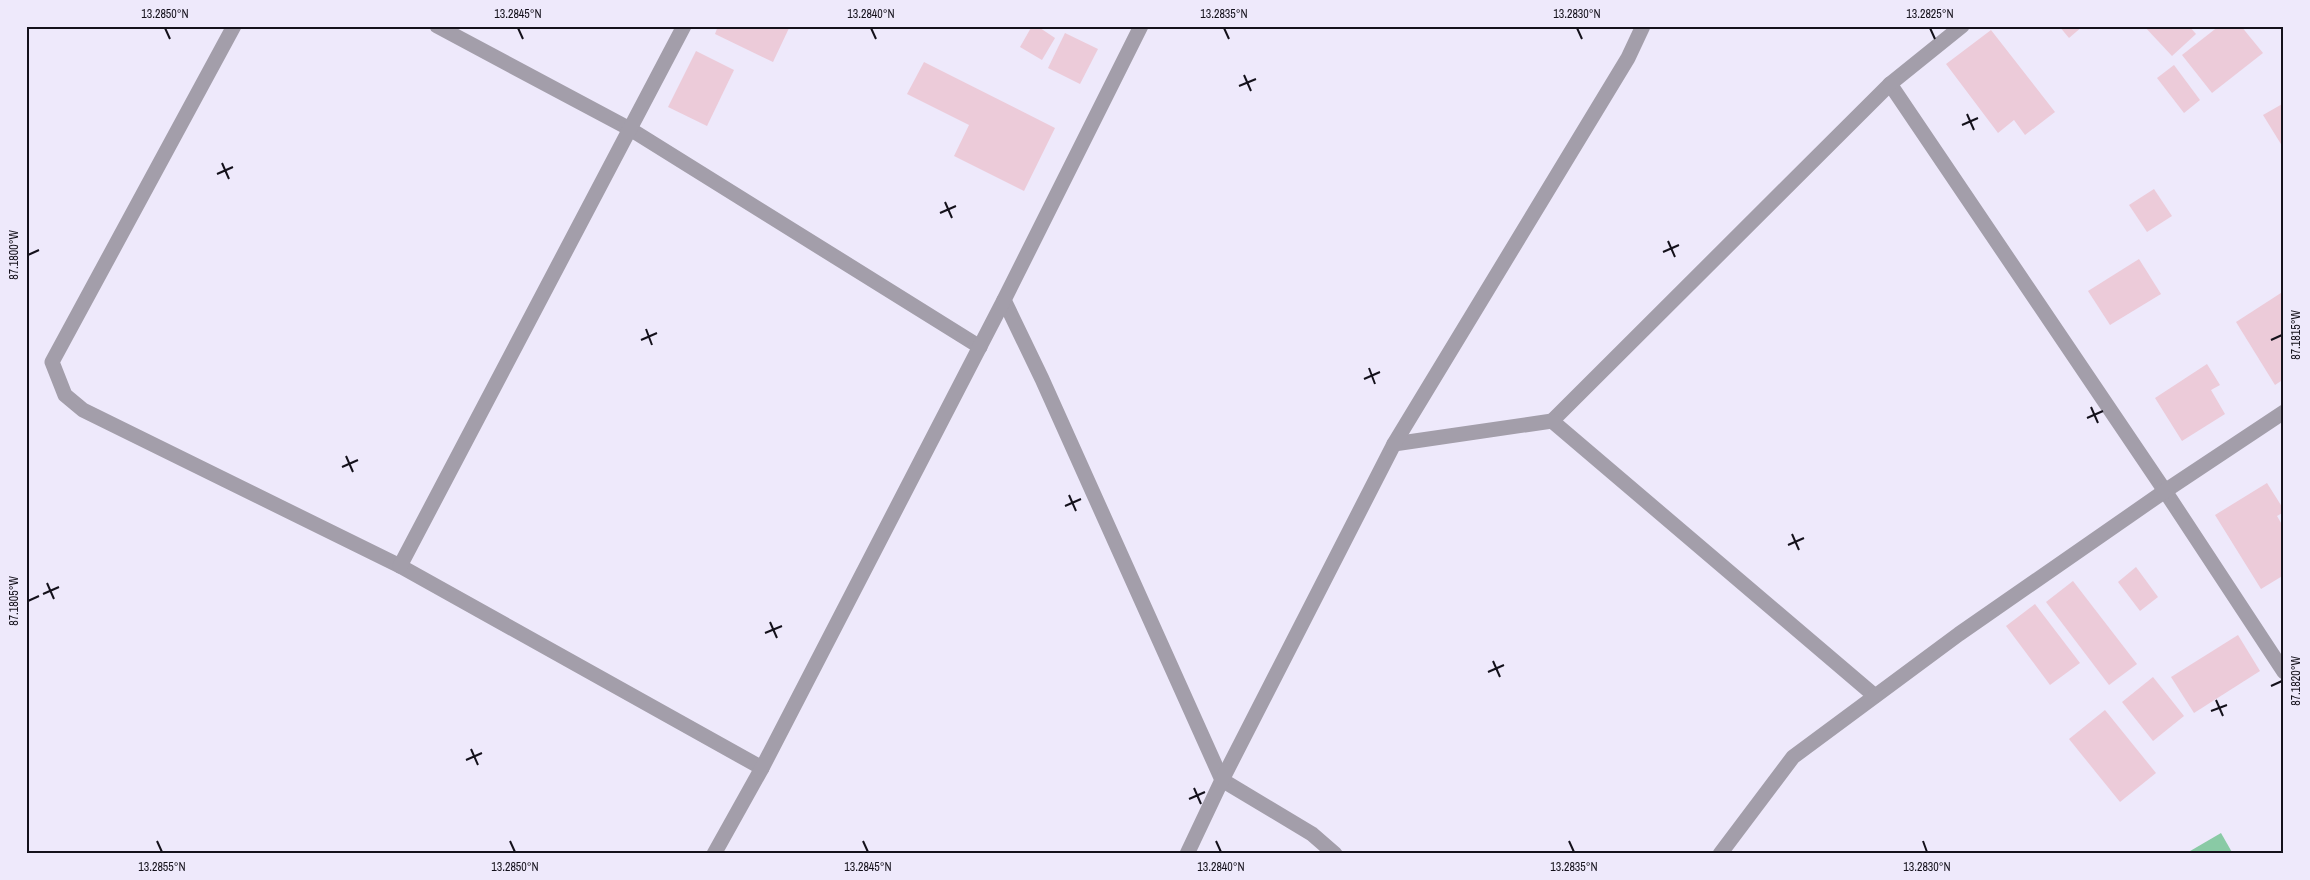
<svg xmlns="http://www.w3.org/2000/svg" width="2310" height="880" viewBox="0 0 2310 880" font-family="'Archivo Narrow',sans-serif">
<rect width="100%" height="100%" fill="#eee9fb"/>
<path fill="#89caa5" d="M 2221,833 L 2233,854 L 2185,854 Z"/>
<g fill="#eccbd9">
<path d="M 718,26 L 790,26 L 773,62 L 715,34 Z"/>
<path d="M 1032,26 L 1037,26 L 1055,38 L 1042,60 L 1020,47 Z"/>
<path d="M 2059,26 L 2083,26 L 2069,38 Z"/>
<path d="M 2144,26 L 2189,26 L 2196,34 L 2172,56 Z"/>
<path d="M 2219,26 L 2241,26 L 2263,53 L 2212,93 L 2182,55 Z"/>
<path d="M 1991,30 L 2055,112 L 2025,135 L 2014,120 L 1998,133 L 1946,64 Z"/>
<path d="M 1065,33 L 1098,49 L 1080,84 L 1048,68 Z"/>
<path d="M 696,51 L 734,70 L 707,126 L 668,107 Z"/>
<path d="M 924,62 L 1055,128 L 1024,191 L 954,156 L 969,125 L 907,94 Z"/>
<path d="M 2174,65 L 2200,100 L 2184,113 L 2157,78 Z"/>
<path d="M 2284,103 L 2284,149 L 2263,115 Z"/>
<path d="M 2154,189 L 2172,216 L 2147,232 L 2129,205 Z"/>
<path d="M 2139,259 L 2161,294 L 2110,325 L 2088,291 Z"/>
<path d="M 2284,291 L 2284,379 L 2275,385 L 2236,322 Z"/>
<path d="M 2207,364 L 2220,385 L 2211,390 L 2225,414 L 2182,441 L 2155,398 Z"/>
<path d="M 2267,483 L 2284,510 L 2284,512 L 2277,516 L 2284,528 L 2284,575 L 2261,589 L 2215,515 Z"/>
<path d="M 2136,567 L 2158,597 L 2140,611 L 2118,582 Z"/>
<path d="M 2073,581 L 2137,664 L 2109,685 L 2046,602 Z"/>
<path d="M 2035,604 L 2080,663 L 2050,685 L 2006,626 Z"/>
<path d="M 2238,635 L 2260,671 L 2194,713 L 2171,677 Z"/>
<path d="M 2153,677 L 2184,716 L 2153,741 L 2122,702 Z"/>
<path d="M 2105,710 L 2156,773 L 2120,802 L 2069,739 Z"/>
</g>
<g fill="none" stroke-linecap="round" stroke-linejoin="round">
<g stroke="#a39eaa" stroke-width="15">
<path d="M 234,26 L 52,362 L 65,395 L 83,410 L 400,566 L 762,768"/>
<path d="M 437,26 L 630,129 L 980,347"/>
<path d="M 1890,84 L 2165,491 L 2284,672"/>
<path d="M 1004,300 L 1042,379 L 1222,780 L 1312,834 L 1335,854"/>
<path d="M 1552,421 L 1890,84 L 1962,26"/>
<path d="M 1394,444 L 1552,421 L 1875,696"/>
<path d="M 400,566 L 684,26"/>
<path d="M 714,854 L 762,768 L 1004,300 L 1141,26"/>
<path d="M 1187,854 L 1222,780 L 1394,444 L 1628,58 L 1643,26"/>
<path d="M 1720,854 L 1793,757 L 1959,634 L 2165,491 L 2284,412"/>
</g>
</g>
<path fill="none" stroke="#14111b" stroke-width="2" d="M 165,28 L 170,39M 518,28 L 523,39M 871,28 L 876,39M 1224,28 L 1229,39M 1577,28 L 1582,39M 1930,28 L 1935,39M 1244,75 L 1251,91M 1239,86 L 1256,79M 1967,114 L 1974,130M 1962,125 L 1978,118M 222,163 L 229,179M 217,174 L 233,167M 945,202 L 952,218M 940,213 L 956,206M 1668,241 L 1675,257M 1663,252 L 1679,245M 28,255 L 39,250M 646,329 L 652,345M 641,340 L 657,333M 2271,340 L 2282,335M 1369,368 L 1375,384M 1364,379 L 1380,372M 2091,407 L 2098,423M 2087,418 L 2103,411M 346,456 L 353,472M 342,467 L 358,460M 1069,495 L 1076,511M 1065,506 L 1081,499M 1792,534 L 1799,550M 1788,545 L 1804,538M 47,583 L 54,599M 43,594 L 59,587M 28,601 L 39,596M 770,622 L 777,638M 765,633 L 782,626M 1493,661 L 1500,677M 1488,672 L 1504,665M 2271,686 L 2282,681M 2216,700 L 2223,716M 2211,711 L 2227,705M 471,749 L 478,765M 466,760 L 482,753M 1194,788 L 1201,804M 1189,799 L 1205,792M 157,841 L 162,852M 510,841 L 515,852M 863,841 L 868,852M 1216,841 L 1221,852M 1569,841 L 1574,852M 1923,841 L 1927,852"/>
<rect width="2310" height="880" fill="none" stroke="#eee9fb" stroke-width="55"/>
<rect x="28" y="28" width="2254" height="824" fill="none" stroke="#14111b" stroke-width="2"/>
<g font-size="12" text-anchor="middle" fill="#14111b">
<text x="165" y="18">13.2850°N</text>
<text x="518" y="18">13.2845°N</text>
<text x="871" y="18">13.2840°N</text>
<text x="1224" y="18">13.2835°N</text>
<text x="1577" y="18">13.2830°N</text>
<text x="1930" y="18">13.2825°N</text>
<text transform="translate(14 255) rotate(-90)" y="4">87.1800°W</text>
<text transform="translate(2296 335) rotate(-90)" y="4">87.1815°W</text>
<text transform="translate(14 601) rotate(-90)" y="4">87.1805°W</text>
<text transform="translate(2296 681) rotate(-90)" y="4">87.1820°W</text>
<text x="162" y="871">13.2855°N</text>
<text x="515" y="871">13.2850°N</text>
<text x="868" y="871">13.2845°N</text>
<text x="1221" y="871">13.2840°N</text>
<text x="1574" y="871">13.2835°N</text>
<text x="1927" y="871">13.2830°N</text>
</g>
</svg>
